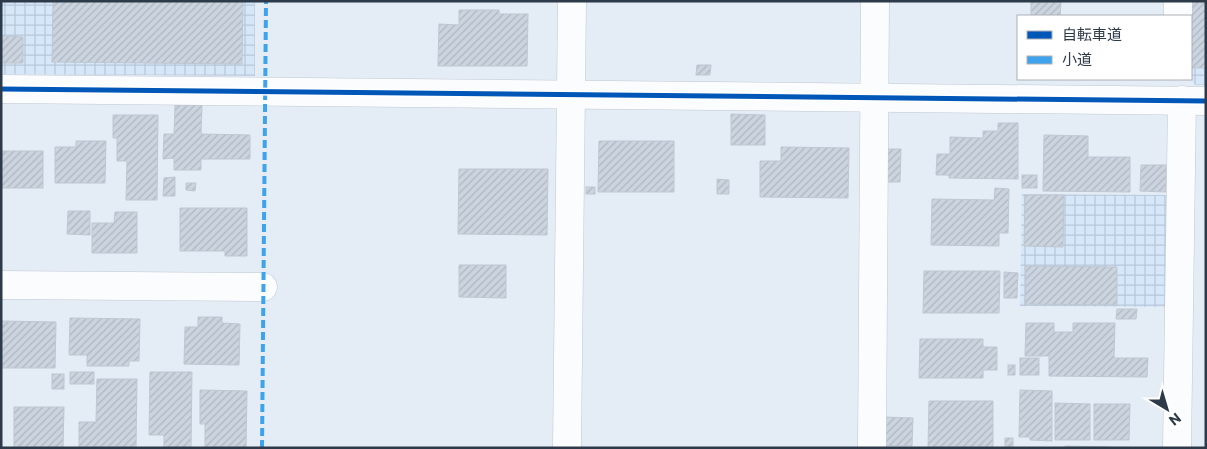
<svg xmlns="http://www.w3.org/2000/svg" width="1207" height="449" viewBox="0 0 1207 449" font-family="Commissioner,'Noto Sans JP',sans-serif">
<defs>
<pattern id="industrial-grid" width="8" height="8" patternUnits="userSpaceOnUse" patternTransform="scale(1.25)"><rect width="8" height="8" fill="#d7e7fa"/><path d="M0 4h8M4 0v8" fill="none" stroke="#b9c7d8"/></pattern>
<pattern id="building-hatch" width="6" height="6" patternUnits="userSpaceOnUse" patternTransform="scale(1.25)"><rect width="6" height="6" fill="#cbd4df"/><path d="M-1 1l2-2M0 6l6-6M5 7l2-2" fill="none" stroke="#afb7c1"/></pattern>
</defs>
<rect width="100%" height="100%" fill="#e4ecf5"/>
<g fill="url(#industrial-grid)">
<path d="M 1,1 L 255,1 L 255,76 L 1,74 Z"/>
<path d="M 1206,1 L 1206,85 L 1195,85 L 1190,79 L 1191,16 Z"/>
<path d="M 1022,194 L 1170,195 L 1169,307 L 1020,306 Z"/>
</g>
<g fill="url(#building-hatch)" stroke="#bec7d2">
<path d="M 53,1 L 243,1 L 242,64 L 52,62 Z"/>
<path d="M 1189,1 L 1206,1 L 1206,68 L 1191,68 L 1191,16 Z"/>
<path d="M 1031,2 L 1061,2 L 1060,16 L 1031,16 Z"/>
<path d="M 459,10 L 499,10 L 499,14 L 528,14 L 527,66 L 438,66 L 439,24 L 459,25 Z"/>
<path d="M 1,36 L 23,37 L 23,63 L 1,63 Z"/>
<path d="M 697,65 L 711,65 L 710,75 L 696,75 Z"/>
<path d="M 175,105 L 202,105 L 201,134 L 250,135 L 250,159 L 201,159 L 201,170 L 174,170 L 174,158 L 163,159 L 164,134 L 174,134 Z"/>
<path d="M 731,114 L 765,115 L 765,145 L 731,145 Z"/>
<path d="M 113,115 L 158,115 L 157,200 L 126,200 L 127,161 L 117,161 L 117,138 L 113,138 Z"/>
<path d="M 998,123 L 1018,123 L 1018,179 L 949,178 L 949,175 L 936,175 L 937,154 L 950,154 L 950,137 L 983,138 L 983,131 L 998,131 Z"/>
<path d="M 1044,135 L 1088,136 L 1088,157 L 1130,157 L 1130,192 L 1043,191 Z"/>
<path d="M 76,141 L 106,141 L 105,183 L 55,183 L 55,147 L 76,147 Z"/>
<path d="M 599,141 L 674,141 L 674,192 L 598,192 Z"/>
<path d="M 781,147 L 849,148 L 848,198 L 760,197 L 760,161 L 781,161 Z"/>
<path d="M 879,149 L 901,149 L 900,182 L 879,182 Z"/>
<rect x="1" y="151" width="42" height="37"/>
<path d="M 1141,165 L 1166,165 L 1166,192 L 1140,191 Z"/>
<path d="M 459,169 L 548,169 L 547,235 L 458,234 Z"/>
<rect x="1022" y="175" width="15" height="13"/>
<path d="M 175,177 L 175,196 L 163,196 L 164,178 Z"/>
<path d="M 717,179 L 729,180 L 729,194 L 717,194 Z"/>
<path d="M 186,183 L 196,183 L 195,191 L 186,190 Z"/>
<rect x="586" y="187" width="9" height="7"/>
<path d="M 995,188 L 1009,189 L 1008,233 L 999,233 L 999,246 L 931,245 L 932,199 L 994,200 Z"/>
<path d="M 1025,195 L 1064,195 L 1063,247 L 1024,246 Z"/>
<path d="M 180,208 L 247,208 L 247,256 L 225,256 L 225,251 L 180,251 Z"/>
<path d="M 68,211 L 90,211 L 90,235 L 67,234 Z"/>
<path d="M 115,212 L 137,212 L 137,253 L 92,253 L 92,223 L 114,223 Z"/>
<path d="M 459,265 L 506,265 L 506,298 L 459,297 Z"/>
<path d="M 1026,266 L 1117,267 L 1117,305 L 1025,304 Z"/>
<path d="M 924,271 L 1000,271 L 999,313 L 923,313 Z"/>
<path d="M 1004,272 L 1018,273 L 1017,298 L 1004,298 Z"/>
<path d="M 1117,309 L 1137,309 L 1136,319 L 1116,319 Z"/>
<path d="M 198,317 L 222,317 L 222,323 L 240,324 L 239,365 L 184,364 L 185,327 L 198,327 Z"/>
<path d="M 70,318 L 140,319 L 139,361 L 129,361 L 129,366 L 87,366 L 87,355 L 69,355 Z"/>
<path d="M 1,321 L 56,322 L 55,368 L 1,368 Z"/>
<path d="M 1026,323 L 1054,323 L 1054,332 L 1073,332 L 1073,323 L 1115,323 L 1114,358 L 1148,358 L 1147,377 L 1049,376 L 1049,356 L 1025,356 Z"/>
<path d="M 920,339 L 983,339 L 983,347 L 997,347 L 997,370 L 983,370 L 983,378 L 919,378 Z"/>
<rect x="1020" y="358" width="19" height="17"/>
<rect x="1008" y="365" width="7" height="10"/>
<rect x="70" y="372" width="24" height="12"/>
<path d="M 150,372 L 192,372 L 191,448 L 164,448 L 164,435 L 149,435 Z"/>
<rect x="52" y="374" width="12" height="15"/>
<path d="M 97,379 L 137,379 L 136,448 L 79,448 L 79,422 L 96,422 Z"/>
<path d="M 200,390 L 247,391 L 246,448 L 205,448 L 205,424 L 200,424 Z"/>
<path d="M 1020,390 L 1052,391 L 1052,441 L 1030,440 L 1030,437 L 1019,437 Z"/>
<path d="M 929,401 L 993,401 L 993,448 L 928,448 Z"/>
<path d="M 1055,403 L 1090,404 L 1090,440 L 1055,440 Z"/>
<path d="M 1094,404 L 1130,404 L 1129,440 L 1094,440 Z"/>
<path d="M 14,407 L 64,407 L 63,448 L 14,448 Z"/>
<path d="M 884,417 L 913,418 L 912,446 L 884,446 Z"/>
<rect x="1005" y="438" width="8" height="10"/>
<path d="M 1065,446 L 1111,447 L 1111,448 L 1065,448 Z"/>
</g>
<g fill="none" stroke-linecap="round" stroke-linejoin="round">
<g stroke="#bfc8d4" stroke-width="29">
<g id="minor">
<path d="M 1178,16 L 1178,1"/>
<path d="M 1,89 L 1206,101"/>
<path d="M 1,285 L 263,287"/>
<path d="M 567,448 L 572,1"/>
<path d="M 872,448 L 875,1"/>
<path d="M 1177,448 L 1182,100"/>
</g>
</g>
<use href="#minor" stroke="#fbfcfe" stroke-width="28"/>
<path stroke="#3ea3ec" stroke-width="4" stroke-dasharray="8 4" stroke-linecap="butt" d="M 262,448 L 266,1"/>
<g stroke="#fff" stroke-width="8">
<path id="cycleway" d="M 1,89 L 1206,101"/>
</g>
<use href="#cycleway" stroke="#0057b8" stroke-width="5"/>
</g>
<rect width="1207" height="449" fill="none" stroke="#2d3a49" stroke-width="5"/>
<rect x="1017" y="15" width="175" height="65" fill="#ffffff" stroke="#abb0b6"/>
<rect x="1027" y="31" width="25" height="8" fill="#0057b8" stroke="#abb0b6"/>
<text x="1062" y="40" font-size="15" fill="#2d3a49">自転車道</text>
<rect x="1027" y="56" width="25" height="8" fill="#3ea3ec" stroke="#abb0b6"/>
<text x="1062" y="65" font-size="15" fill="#2d3a49">小道</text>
<g transform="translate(1167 409) rotate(142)" stroke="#ffffff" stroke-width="4" paint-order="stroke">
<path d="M0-4L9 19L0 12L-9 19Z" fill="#2d3a49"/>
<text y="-8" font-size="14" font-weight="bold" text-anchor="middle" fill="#2d3a49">N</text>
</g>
</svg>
